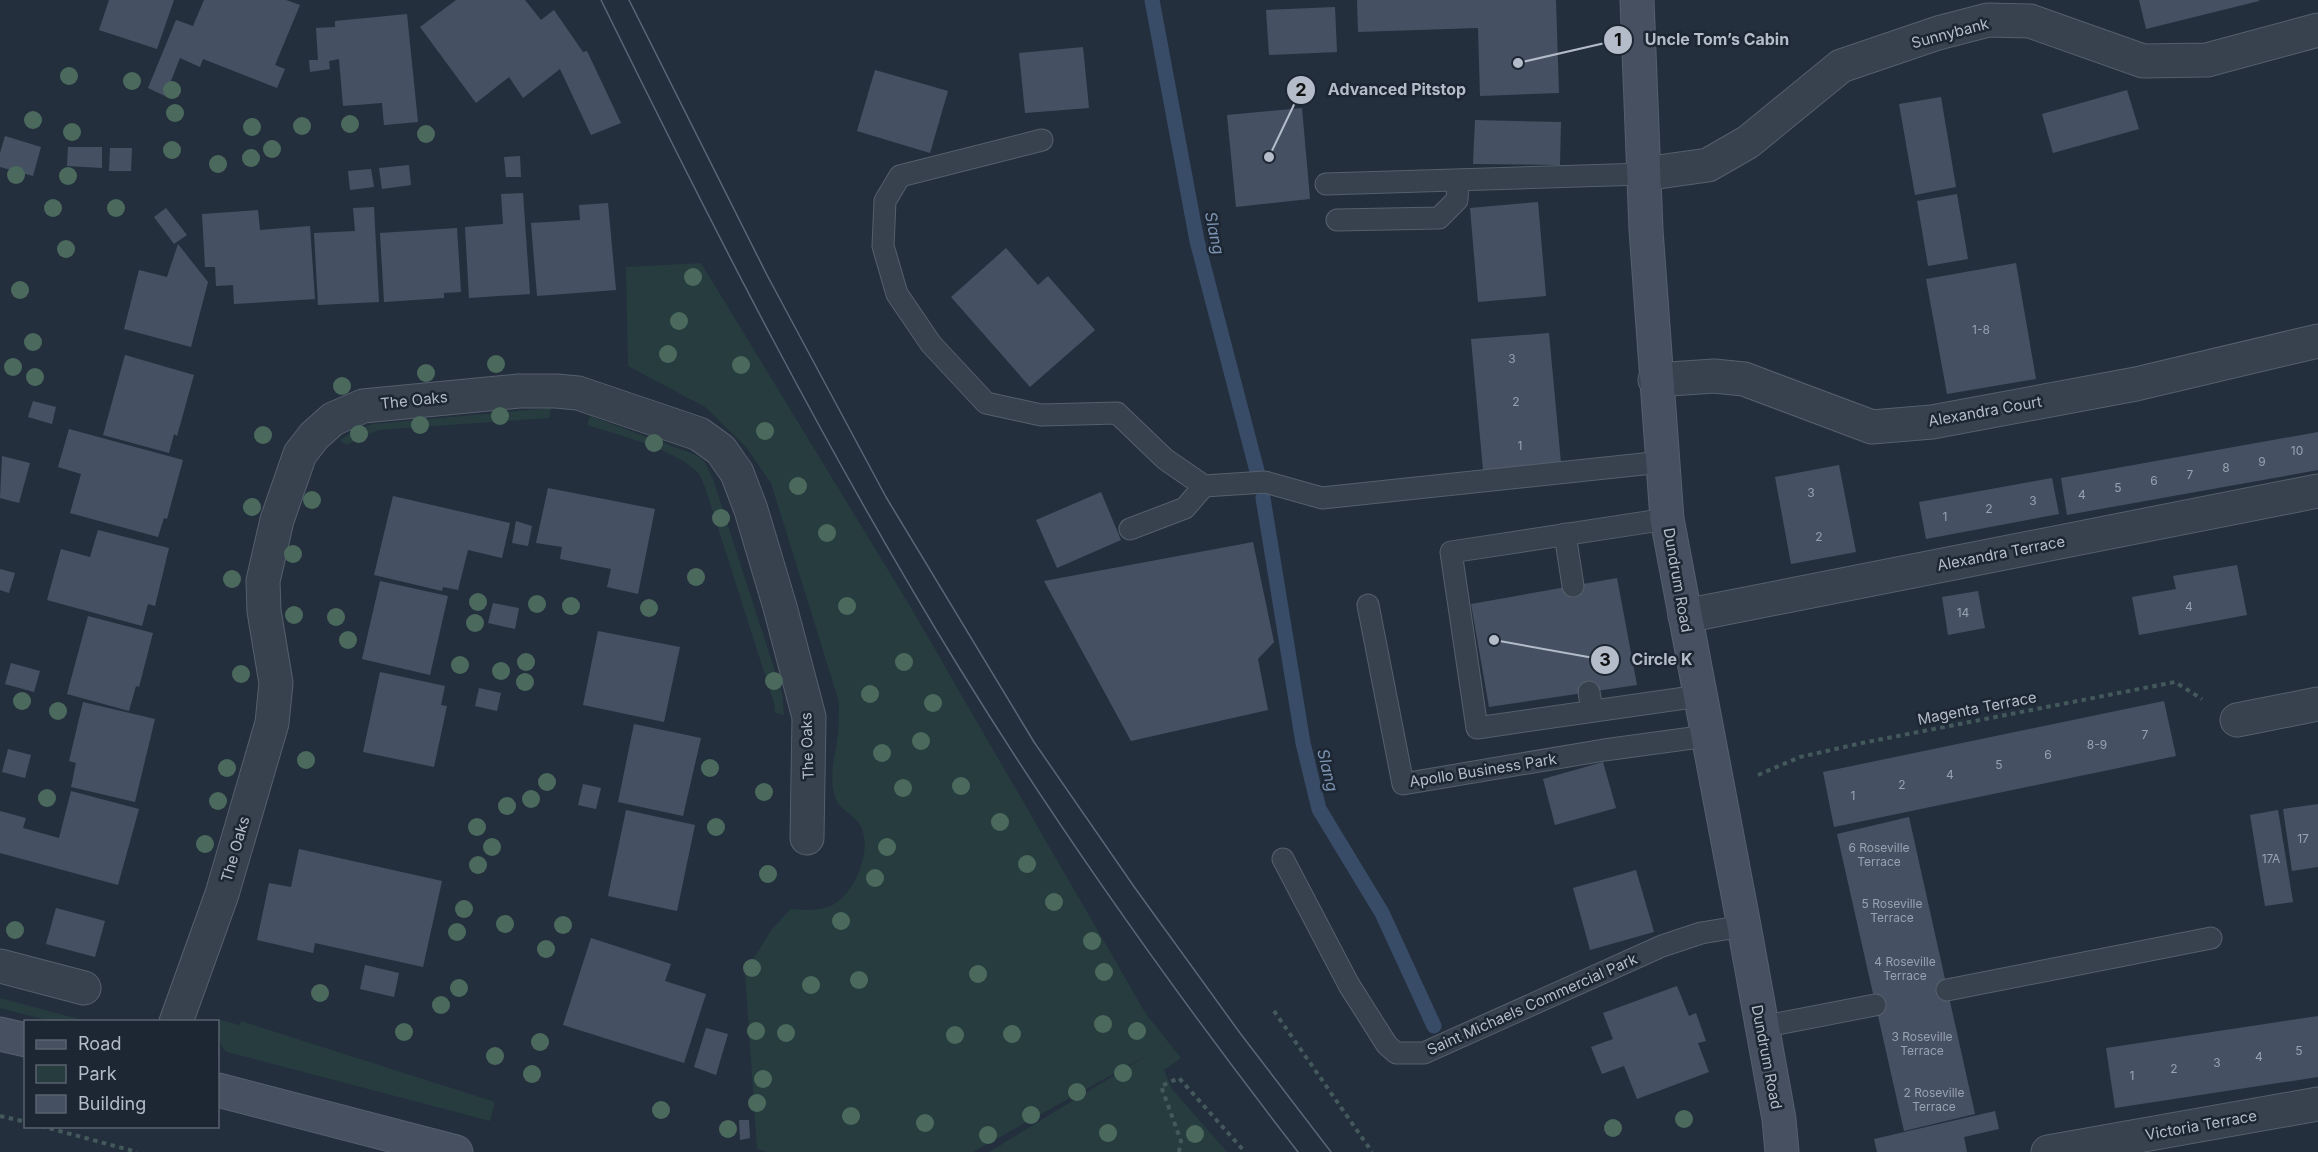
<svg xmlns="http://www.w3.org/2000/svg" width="2318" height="1152" viewBox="0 0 2318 1152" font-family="Inter,sans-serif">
<rect width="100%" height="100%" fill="#242f3e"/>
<g fill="#263c3f">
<path d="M 701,263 L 907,601 L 1146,1014 L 1181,1058 L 1164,1070 L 1172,1089 L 1227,1152 L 989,1152 L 1149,1054 L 973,1152 L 767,1152 L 757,1149 L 745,972 L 772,929 L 791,909 C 803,910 816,911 828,907 C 854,898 874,849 860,825 C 852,811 837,812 833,789 C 830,770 836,753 838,734 C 839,724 839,713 839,702 L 771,483 L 746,447 L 705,407 L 628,366 L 626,267 Z"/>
<path d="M 551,408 L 549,418 L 378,430 L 346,445 L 340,440 L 354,431 L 373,424 Z"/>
<path d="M 590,416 L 696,455 L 704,461 L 713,479 L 782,693 L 784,715 L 775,713 L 774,703 L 705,487 L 699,474 C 680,451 616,434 587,425 Z"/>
<path d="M 0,998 L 86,1021 L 50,1021 L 0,1008 Z"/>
<path d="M 217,1019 L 240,1025 L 241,1021 L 495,1102 L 490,1121 L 227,1052 C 216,1043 219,1029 217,1019 Z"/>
</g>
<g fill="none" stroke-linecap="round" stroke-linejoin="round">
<g stroke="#394c67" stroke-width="15">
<path d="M 1152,0 L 1197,241 L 1257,471"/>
<path d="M 1263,498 L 1303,743 L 1319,809 L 1382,913 L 1434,1026"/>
</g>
</g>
<g fill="#455162">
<path d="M 109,0 L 174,0 L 157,49 L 99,30 Z"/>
<path d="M 204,0 L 286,0 L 300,5 L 275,65 L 285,69 L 277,88 L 203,59 L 200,67 L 180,58 L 165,96 L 148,88 L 176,20 L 193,26 Z"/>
<path d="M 456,0 L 525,0 L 541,20 L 554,10 L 583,52 L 587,51 L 621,123 L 591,135 L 560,69 L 523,98 L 509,77 L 476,103 L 420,27 Z"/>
<path d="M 1357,0 L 1556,0 L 1559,93 L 1480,96 L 1478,28 L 1358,32 Z"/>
<path d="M 2139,0 L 2259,0 L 2259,1 L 2146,29 Z"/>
<path d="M 1335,7 L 1337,52 L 1269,55 L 1266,10 Z"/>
<path d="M 407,14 L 418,122 L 384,125 L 382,103 L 343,106 L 339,59 L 329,61 L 330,69 L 310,72 L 309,60 L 318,60 L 316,28 L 335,27 L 335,21 Z"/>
<path d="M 1083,47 L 1089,108 L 1025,113 L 1019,53 Z"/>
<path d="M 875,70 L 948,91 L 930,153 L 857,131 Z"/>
<path d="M 2127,90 L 2139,129 L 2053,153 L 2042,114 Z"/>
<path d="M 1941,97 L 1956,187 L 1915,195 L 1899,104 Z"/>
<path d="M 1302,108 L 1310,199 L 1236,207 L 1227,115 Z"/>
<path d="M 1475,120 L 1561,122 L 1560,165 L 1473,164 Z"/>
<path d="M 5,136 L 41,147 L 33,176 L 0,167 L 0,153 Z"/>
<path d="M 68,147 L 102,147 L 102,168 L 67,166 Z"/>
<path d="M 110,148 L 132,148 L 131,171 L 109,171 Z"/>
<path d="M 520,156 L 521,177 L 506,177 L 504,157 Z"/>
<path d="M 409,165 L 411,185 L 382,189 L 379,168 Z"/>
<path d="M 371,169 L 374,187 L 350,190 L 348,171 Z"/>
<path d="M 523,193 L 530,294 L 469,298 L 465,227 L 503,224 L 501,194 Z"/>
<path d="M 1957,194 L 1968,259 L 1928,266 L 1917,201 Z"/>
<path d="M 1538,202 L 1546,296 L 1478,302 L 1470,208 Z"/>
<path d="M 608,203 L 616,290 L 537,296 L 531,223 L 580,220 L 579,205 Z"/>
<path d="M 374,207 L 379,302 L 318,305 L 314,233 L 355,231 L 353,208 Z"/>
<path d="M 166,208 L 187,235 L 174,244 L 154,217 Z"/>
<path d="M 258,210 L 260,230 L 310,226 L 315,299 L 234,304 L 233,285 L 216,286 L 215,267 L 205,267 L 202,214 Z"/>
<path d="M 457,228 L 461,292 L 444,293 L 444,298 L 384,302 L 380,233 Z"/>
<path d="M 178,244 L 208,282 L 191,347 L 124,329 L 139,270 L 167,277 Z"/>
<path d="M 1006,248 L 1038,285 L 1048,276 L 1095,330 L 1030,387 L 951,297 Z"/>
<path d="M 2016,263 L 2036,379 L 1947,394 L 1926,279 Z"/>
<path d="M 1549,333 L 1561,463 L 1483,470 L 1471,339 Z"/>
<path d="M 125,355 L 194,375 L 177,436 L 174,434 L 169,453 L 103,435 Z"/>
<path d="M 33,401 L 56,407 L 52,424 L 28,417 Z"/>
<path d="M 69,429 L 183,460 L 167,519 L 164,518 L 158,537 L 70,513 L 81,474 L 58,467 Z"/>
<path d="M 2318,432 L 2318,470 L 2067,515 L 2061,478 Z"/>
<path d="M 2,456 L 30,463 L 19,503 L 0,498 Z"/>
<path d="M 1839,465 L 1856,552 L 1791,564 L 1775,477 Z"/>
<path d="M 2052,478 L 2059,514 L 1926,539 L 1919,502 Z"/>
<path d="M 548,488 L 655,509 L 638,594 L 607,587 L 611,569 L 560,559 L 562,547 L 536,543 Z"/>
<path d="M 1101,492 L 1121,540 L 1057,568 L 1036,520 Z"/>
<path d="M 393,496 L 510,523 L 502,558 L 468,550 L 458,590 L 443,587 L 442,591 L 374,575 Z"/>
<path d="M 516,521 L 532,526 L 528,546 L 512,543 Z"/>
<path d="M 98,530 L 169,548 L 155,606 L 148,604 L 142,626 L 47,600 L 61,549 L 90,557 Z"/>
<path d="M 1253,542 L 1274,642 L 1258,659 L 1268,710 L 1131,741 L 1044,581 Z"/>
<path d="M 2237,565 L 2247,615 L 2139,635 L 2132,597 L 2176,589 L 2173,576 Z"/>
<path d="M 0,569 L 15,573 L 9,593 L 0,590 Z"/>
<path d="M 1617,578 L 1637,685 L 1489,707 L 1471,604 Z"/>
<path d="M 380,581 L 448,596 L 430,675 L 362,659 Z"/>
<path d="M 1978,591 L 1985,628 L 1948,635 L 1942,597 Z"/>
<path d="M 493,603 L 519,608 L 515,629 L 488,623 Z"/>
<path d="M 88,616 L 153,633 L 139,687 L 136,686 L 129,711 L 67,694 Z"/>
<path d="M 598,631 L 680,647 L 664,722 L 583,705 Z"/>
<path d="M 11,663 L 40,671 L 34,692 L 5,684 Z"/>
<path d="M 380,672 L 445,686 L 441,705 L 447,706 L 434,767 L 363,752 Z"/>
<path d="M 479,688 L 501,693 L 497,711 L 475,706 Z"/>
<path d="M 2164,701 L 2176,756 L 1834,827 L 1823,772 Z"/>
<path d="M 83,702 L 155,719 L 135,802 L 71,787 L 76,763 L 69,761 Z"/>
<path d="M 634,724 L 701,738 L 683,816 L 618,802 Z"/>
<path d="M 8,749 L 31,755 L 25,778 L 2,772 Z"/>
<path d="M 1603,762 L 1616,808 L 1555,825 L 1543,779 Z"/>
<path d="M 583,784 L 601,788 L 596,809 L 578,805 Z"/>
<path d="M 71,791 L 139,809 L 118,885 L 0,853 L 0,811 L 26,818 L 23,828 L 59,838 Z"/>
<path d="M 2318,804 L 2318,867 L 2292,871 L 2283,809 Z"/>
<path d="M 626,810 L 695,825 L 677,911 L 608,896 Z"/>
<path d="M 2278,810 L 2293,902 L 2265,906 L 2250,815 Z"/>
<path d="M 1909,817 L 1975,1114 L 1904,1131 L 1837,834 Z"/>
<path d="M 299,849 L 442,881 L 423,967 L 315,943 L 313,953 L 257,940 L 269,883 L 291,887 Z"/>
<path d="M 1636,870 L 1654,932 L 1590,950 L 1573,888 Z"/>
<path d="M 56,908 L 105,921 L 95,957 L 46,944 Z"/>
<path d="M 591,938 L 671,964 L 665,981 L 706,994 L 684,1063 L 563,1025 Z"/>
<path d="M 365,965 L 399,973 L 394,997 L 360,989 Z"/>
<path d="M 1677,986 L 1689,1016 L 1696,1013 L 1706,1041 L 1698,1043 L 1709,1072 L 1637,1099 L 1624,1066 L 1602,1074 L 1591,1047 L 1613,1039 L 1603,1013 Z"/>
<path d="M 2318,1016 L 2318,1077 L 2115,1108 L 2106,1048 Z"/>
<path d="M 706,1028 L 728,1034 L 716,1075 L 694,1067 Z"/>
<path d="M 1995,1111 L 1999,1129 L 1964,1137 L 1967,1152 L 1877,1152 L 1874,1139 Z"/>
<path d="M 739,1120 L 749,1120 L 750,1138 L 740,1140 Z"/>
</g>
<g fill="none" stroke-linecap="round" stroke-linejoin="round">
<g stroke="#565f6c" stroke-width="23">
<g id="service">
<path d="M 1042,140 L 900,176 L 885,201 L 883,246 L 897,294 L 931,344 L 986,403 L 1041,415 L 1117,413 L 1165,459 L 1204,486 L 1265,482 L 1322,498 L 1662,462"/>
<path d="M 1326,184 L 1644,174"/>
<path d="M 1337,220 L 1439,218 L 1457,200 L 1458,181"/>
<path d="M 1667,519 L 1451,552 L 1477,728 L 1699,696"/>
<path d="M 1130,529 L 1185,508 L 1204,486"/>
<path d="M 1565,534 L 1573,586"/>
<path d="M 1368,605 L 1403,784 L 1604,750 L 1707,736"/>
<path d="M 1589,692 L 1592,711"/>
<path d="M 1283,859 L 1349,985 L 1387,1045 L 1396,1053 L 1424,1053 L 1662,946 L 1701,933 L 1744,926"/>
<path d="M 1947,990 L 2211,938"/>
<path d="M 1761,1027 L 1875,1005"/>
</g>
</g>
<g stroke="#565f6c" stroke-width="35">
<g id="minor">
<path d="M 1644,174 L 1708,165 L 1748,142 L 1841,66 L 1938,33 L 1988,20 L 2030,21 L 2143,61 L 2207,60 L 2318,30"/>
<path d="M 1655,380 L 1714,376 L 1744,379 L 1872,427 L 1932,422 L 2136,384 L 2318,341"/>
<path d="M 1685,616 L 2318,491"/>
<path d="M 2237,720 L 2318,704"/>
<path d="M 0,966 L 84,988"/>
<path d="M 176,1022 L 222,894 L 272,723 L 276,683 L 264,611 L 263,581 L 277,520 L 300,454 L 314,436 L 333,419 L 363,406 L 519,391 L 556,391 L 578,393 L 699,434 L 721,450 L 737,473 L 751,510 L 780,607 L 809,717 L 807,838"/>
<path d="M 2048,1152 L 2318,1104"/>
</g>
</g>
<g stroke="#565f6c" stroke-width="35">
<g id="secondary">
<path d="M 1637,0 L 1646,230 L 1667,519 L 1744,926 L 1779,1119 L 1782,1152"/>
<path d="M 0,1034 L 26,1040"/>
<path d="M 218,1090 L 456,1152"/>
</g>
</g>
<g stroke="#44595c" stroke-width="4" stroke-dasharray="4.5 4.5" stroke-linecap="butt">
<path d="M 1758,775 L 1800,757 L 1862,743 L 2175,682 L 2202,699"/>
<path d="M 1274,1011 L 1372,1152"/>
<path d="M 0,1116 L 26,1122"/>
<path d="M 41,1126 L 137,1152"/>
<path d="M 1179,1152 L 1181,1141 L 1161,1086 L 1179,1078 L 1245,1152"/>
</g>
<use href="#service" stroke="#38414e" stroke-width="21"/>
<use href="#minor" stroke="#38414e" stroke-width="33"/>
<use href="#secondary" stroke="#465061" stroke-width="33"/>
<g stroke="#5a6575" stroke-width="1.5">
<path d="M 601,0 C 712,226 828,455 960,669 C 1063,836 1177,996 1298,1152"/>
<path d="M 629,0 L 767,275 L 886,497 L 1034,742 L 1135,888 L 1240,1033 L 1331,1152"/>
</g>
</g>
<g fill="#4b6a5d">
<circle cx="69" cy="76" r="9"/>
<circle cx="132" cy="81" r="9"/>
<circle cx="172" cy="90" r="9"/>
<circle cx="175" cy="113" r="9"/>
<circle cx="33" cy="120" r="9"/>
<circle cx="350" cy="124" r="9"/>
<circle cx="302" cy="126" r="9"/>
<circle cx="252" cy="127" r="9"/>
<circle cx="72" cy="132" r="9"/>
<circle cx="426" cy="134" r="9"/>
<circle cx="272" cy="149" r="9"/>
<circle cx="172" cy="150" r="9"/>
<circle cx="251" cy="158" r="9"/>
<circle cx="218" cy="164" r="9"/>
<circle cx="16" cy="175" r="9"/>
<circle cx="68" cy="176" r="9"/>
<circle cx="53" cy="208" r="9"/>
<circle cx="116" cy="208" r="9"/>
<circle cx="66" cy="249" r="9"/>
<circle cx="693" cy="277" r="9"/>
<circle cx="20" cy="290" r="9"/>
<circle cx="679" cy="321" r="9"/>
<circle cx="33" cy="342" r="9"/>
<circle cx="668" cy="354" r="9"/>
<circle cx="496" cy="364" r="9"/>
<circle cx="741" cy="365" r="9"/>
<circle cx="13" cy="367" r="9"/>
<circle cx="426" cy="373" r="9"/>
<circle cx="35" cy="377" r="9"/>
<circle cx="342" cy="386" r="9"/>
<circle cx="500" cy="416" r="9"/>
<circle cx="420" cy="425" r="9"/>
<circle cx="765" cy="431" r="9"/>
<circle cx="359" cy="434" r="9"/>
<circle cx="263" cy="435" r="9"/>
<circle cx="654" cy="443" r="9"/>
<circle cx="798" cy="486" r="9"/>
<circle cx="312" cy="500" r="9"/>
<circle cx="252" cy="507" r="9"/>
<circle cx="721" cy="518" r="9"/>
<circle cx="827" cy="533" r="9"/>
<circle cx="293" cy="554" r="9"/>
<circle cx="696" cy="577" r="9"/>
<circle cx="232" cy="579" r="9"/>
<circle cx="478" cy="602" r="9"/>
<circle cx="537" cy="604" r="9"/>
<circle cx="571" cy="606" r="9"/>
<circle cx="847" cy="606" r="9"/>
<circle cx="649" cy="608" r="9"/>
<circle cx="294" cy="615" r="9"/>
<circle cx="336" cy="617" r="9"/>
<circle cx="475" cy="623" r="9"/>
<circle cx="348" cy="640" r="9"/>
<circle cx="526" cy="662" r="9"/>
<circle cx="904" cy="662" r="9"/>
<circle cx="460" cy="665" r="9"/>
<circle cx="501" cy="671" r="9"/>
<circle cx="241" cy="674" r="9"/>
<circle cx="774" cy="681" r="9"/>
<circle cx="525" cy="682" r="9"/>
<circle cx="870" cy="694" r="9"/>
<circle cx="22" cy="701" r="9"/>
<circle cx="933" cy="703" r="9"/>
<circle cx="58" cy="711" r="9"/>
<circle cx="921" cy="741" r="9"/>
<circle cx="882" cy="753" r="9"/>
<circle cx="306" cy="760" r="9"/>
<circle cx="227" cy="768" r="9"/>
<circle cx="710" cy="768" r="9"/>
<circle cx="547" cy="782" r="9"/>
<circle cx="961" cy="786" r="9"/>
<circle cx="903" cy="788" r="9"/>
<circle cx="764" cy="792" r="9"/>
<circle cx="47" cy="798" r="9"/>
<circle cx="531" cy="799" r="9"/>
<circle cx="218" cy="801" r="9"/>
<circle cx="507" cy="806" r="9"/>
<circle cx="1000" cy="822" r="9"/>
<circle cx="477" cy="827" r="9"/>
<circle cx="716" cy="827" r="9"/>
<circle cx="205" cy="844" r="9"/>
<circle cx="492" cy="847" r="9"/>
<circle cx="887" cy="847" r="9"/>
<circle cx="1027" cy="864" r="9"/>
<circle cx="478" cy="865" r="9"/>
<circle cx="768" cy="874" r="9"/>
<circle cx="875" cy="878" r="9"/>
<circle cx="1054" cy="902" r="9"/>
<circle cx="464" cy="909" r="9"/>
<circle cx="841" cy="921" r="9"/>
<circle cx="505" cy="924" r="9"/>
<circle cx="563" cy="925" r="9"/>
<circle cx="15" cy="930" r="9"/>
<circle cx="457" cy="932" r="9"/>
<circle cx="1092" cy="941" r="9"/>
<circle cx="546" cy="949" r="9"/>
<circle cx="752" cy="968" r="9"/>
<circle cx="1104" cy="972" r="9"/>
<circle cx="978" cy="974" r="9"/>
<circle cx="859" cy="980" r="9"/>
<circle cx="811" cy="985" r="9"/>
<circle cx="459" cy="988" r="9"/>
<circle cx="320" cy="993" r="9"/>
<circle cx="441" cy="1005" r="9"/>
<circle cx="1103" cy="1024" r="9"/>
<circle cx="756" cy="1031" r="9"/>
<circle cx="1137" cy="1031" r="9"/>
<circle cx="404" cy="1032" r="9"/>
<circle cx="786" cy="1033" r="9"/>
<circle cx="1012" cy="1034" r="9"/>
<circle cx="955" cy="1035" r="9"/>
<circle cx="540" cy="1042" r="9"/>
<circle cx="495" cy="1056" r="9"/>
<circle cx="1123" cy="1073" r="9"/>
<circle cx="532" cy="1074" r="9"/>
<circle cx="763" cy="1079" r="9"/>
<circle cx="1077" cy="1092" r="9"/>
<circle cx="757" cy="1103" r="9"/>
<circle cx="661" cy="1110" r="9"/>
<circle cx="1031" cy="1115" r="9"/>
<circle cx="851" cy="1116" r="9"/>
<circle cx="1684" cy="1119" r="9"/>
<circle cx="925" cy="1123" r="9"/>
<circle cx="1613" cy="1128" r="9"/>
<circle cx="728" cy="1129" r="9"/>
<circle cx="1108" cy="1133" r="9"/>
<circle cx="1195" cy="1134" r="9"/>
<circle cx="988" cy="1135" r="9"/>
</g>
<g text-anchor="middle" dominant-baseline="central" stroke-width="5" stroke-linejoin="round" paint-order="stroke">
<g font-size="12" fill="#98a1af">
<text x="1981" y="329">1-8</text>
<text x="1512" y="358">3</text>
<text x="1516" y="401">2</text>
<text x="1520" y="445">1</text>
<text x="2297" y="450">10</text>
<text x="2262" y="461">9</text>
<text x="2226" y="467">8</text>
<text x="2190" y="474">7</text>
<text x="2154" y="480">6</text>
<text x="2118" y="487">5</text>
<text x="1811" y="492">3</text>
<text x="2082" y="494">4</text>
<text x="2033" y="500">3</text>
<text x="1989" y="508">2</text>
<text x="1945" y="516">1</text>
<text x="1819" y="536">2</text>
<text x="2189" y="606">4</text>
<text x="1963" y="612">14</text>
<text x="2145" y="734">7</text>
<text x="2097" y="744">8-9</text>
<text x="2048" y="754">6</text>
<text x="1999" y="764">5</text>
<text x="1950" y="774">4</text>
<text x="1902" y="784">2</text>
<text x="1853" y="795">1</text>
<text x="2303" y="838">17</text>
<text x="1879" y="847">6 Roseville<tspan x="1879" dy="14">Terrace</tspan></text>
<text x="2271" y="858">17A</text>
<text x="1892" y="903">5 Roseville<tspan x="1892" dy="14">Terrace</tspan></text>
<text x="1905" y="961">4 Roseville<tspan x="1905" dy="14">Terrace</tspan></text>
<text x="1922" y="1036">3 Roseville<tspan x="1922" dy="14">Terrace</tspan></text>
<text x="2299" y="1050">5</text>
<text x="2259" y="1056">4</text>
<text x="2217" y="1062">3</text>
<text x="2174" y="1068">2</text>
<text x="2132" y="1075">1</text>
<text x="1934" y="1092">2 Roseville<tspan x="1934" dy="14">Terrace</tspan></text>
</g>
<g font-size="15" fill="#b4bcc9" stroke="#1d2633">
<text transform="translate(1950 33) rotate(-15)">Sunnybank</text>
<text transform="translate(414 400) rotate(-6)">The Oaks</text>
<text transform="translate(1985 411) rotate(-10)">Alexandra Court</text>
<text transform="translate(2001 553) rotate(-11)">Alexandra Terrace</text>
<text transform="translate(1678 580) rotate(80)">Dundrum Road</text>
<text transform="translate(1977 708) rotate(-11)">Magenta Terrace</text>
<text transform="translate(807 746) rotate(-92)">The Oaks</text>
<text transform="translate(1483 770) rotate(-9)">Apollo Business Park</text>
<text transform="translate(235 849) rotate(-74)">The Oaks</text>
<text transform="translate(1532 1004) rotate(-24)">Saint Michaels Commercial Park</text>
<text transform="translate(1767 1057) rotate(79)">Dundrum Road</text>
<text transform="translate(2201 1125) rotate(-10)">Victoria Terrace</text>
</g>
<g font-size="16" font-style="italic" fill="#7c92b1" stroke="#1d2633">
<text transform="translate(1215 233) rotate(78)">Slang</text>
<text transform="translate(1328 770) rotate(76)">Slang</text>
</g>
</g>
<path fill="none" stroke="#b4bcc9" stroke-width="2" d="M1518 63L1618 40M1269 157L1301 90M1494 640L1605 660"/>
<g fill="#b4bcc9" stroke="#1d2633" stroke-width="2">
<circle cx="1518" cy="63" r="6"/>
<circle cx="1269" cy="157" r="6"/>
<circle cx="1494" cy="640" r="6"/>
<circle cx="1618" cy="40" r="15"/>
<circle cx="1301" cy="90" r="15"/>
<circle cx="1605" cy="660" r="15"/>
</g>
<g font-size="18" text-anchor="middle" font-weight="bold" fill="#111">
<text x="1618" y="46">1</text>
<text x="1301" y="96">2</text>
<text x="1605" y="666">3</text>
</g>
<g font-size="16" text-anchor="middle" font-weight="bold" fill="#b4bcc9" stroke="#1d2633" stroke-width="5" stroke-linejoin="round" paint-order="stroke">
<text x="1717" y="45">Uncle Tom’s Cabin</text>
<text x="1397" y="95">Advanced Pitstop</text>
<text x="1662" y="665">Circle K</text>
</g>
<rect x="24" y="1020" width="195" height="108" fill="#1d2633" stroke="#59626f" stroke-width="1.5"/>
<rect x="36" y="1040" width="30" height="9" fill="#465061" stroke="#59626f" stroke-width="1.5"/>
<text x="78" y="1050" font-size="18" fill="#b4bcc9">Road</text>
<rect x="36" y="1065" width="30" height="18" fill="#263c3f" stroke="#59626f" stroke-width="1.5"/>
<text x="78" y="1080" font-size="18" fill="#b4bcc9">Park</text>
<rect x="36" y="1095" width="30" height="18" fill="#455162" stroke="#59626f" stroke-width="1.5"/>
<text x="78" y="1110" font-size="18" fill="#b4bcc9">Building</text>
</svg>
